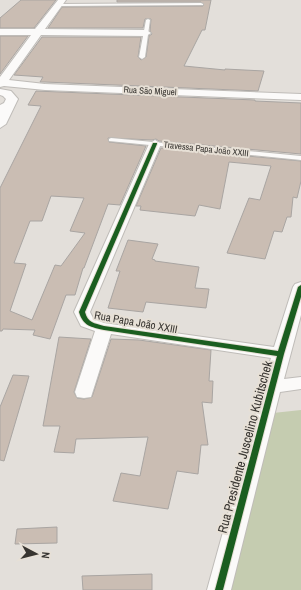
<svg xmlns="http://www.w3.org/2000/svg" width="301" height="590" viewBox="0 0 301 590" font-family="'Archivo Narrow',sans-serif">
<rect width="100%" height="100%" fill="#e3dfda"/>
<path fill="#c5ccb0" d="M 301,410 L 301,590 L 230,590 L 273,413 Z"/>
<g fill="#cabdb3" stroke="#a9a5a2" fill-rule="evenodd">
<path d="M 21,0 L 56,0 L 34,28 L 0,28 L 0,18 Z"/>
<path d="M 117,0 L 211,0 L 205,30 L 202,30 L 184,66 L 225,70 L 225,69 L 264,71 L 258,91 L 45,82 L 40,82 L 43,77 L 14,75 L 42,37 L 141,37 L 138,57 L 141,60 L 146,57 L 149,36 L 152,34 L 150,31 L 151,19 L 145,19 L 143,28 L 48,28 L 62,7 L 203,6 L 204,5 L 201,2 L 117,2 Z"/>
<path d="M 0,36 L 28,36 L 0,74 Z"/>
<path d="M 36,91 L 255,100 L 255,101 L 301,103 L 301,154 L 159,141 L 156,139 L 152,140 L 108,138 L 109,142 L 146,146 L 120,205 L 108,204 L 84,268 L 83,268 L 75,295 L 66,295 L 50,339 L 33,335 L 35,330 L 3,329 L 2,331 L 0,331 L 0,188 L 41,106 L 28,105 ZM 51,196 L 84,198 L 70,231 L 85,233 L 61,266 L 55,265 L 32,320 L 10,311 L 26,264 L 14,263 L 30,221 L 42,221 Z"/>
<path d="M 161,148 L 301,161 L 301,181 L 297,198 L 293,197 L 291,217 L 287,217 L 282,232 L 274,231 L 265,259 L 227,253 L 249,198 L 260,200 L 271,166 L 229,162 L 220,209 L 199,205 L 195,216 L 140,210 L 141,206 L 136,206 Z"/>
<path d="M 128,240 L 158,244 L 152,259 L 155,260 L 155,261 L 199,267 L 195,288 L 209,289 L 206,308 L 146,302 L 143,312 L 108,308 L 120,271 L 116,271 Z"/>
<path d="M 59,337 L 91,339 L 74,392 L 77,398 L 84,399 L 92,397 L 111,339 L 139,340 L 211,350 L 209,381 L 213,381 L 212,403 L 202,402 L 208,445 L 201,445 L 198,474 L 177,471 L 168,509 L 113,501 L 121,473 L 140,476 L 148,437 L 76,439 L 74,453 L 54,452 L 60,426 L 43,426 Z"/>
<path d="M 13,375 L 29,376 L 4,461 L 0,460 L 0,407 Z"/>
<path d="M 57,527 L 57,543 L 15,544 L 17,529 Z"/>
<path d="M 152,574 L 152,590 L 83,590 L 82,576 Z"/>
</g>
<g fill="none" stroke-linecap="round" stroke-linejoin="round">
<g stroke="#bfbcb8" stroke-width="2">
<g id="service">
<path d="M 201,3 L 203,4 L 203,5 L 59,6 L 57,5 L 59,4 Z"/>
<path d="M 148,19 L 150,20 L 145,57 L 142,59 L 139,57 L 146,20 Z"/>
<path d="M 111,138 L 301,156 L 301,160 L 109,141 L 109,139 Z"/>
</g>
</g>
<g stroke="#bfbcb8" stroke-width="2">
<g id="minor">
<path d="M 58,0 L 66,0 L 45,29 L 146,30 L 151,33 L 146,36 L 41,35 L 9,80 L 45,84 L 301,94 L 301,100 L 45,90 L 4,86 L 0,87 L 0,77 L 31,35 L 0,35 L 0,29 L 35,29 Z"/>
<path d="M 0,89 L 11,91 L 18,99 L 6,124 L 0,128 L 0,105 L 4,103 L 6,99 L 3,96 L 0,95 Z"/>
<path d="M 155,140 L 161,144 L 90,312 L 93,318 L 104,323 L 274,347 L 293,287 L 295,284 L 301,282 L 301,315 L 284,379 L 301,377 L 301,389 L 280,392 L 231,590 L 207,590 L 271,358 L 111,334 L 91,397 L 84,398 L 77,397 L 75,392 L 95,331 L 81,326 L 74,312 L 149,144 Z"/>
</g>
</g>
<use href="#service" fill="#fbfaf9" fill-rule="evenodd"/>
<use href="#minor" fill="#fbfaf9" fill-rule="evenodd"/>
<g stroke="#e7e0d6" stroke-width="2">
<path id="cycleway" d="M 153,143 L 157,143 L 157,144 L 85,312 C 88,323 94,323 104,326 L 278,351 L 298,287 L 301,285 L 301,297 L 284,354 L 223,590 L 215,590 L 277,356 L 104,330 C 91,327 83,326 79,312 Z"/>
</g>
<use href="#cycleway" fill="#1b5e20" fill-rule="evenodd"/>
</g>
<g text-anchor="middle" dominant-baseline="central" stroke-width="4" stroke-linejoin="round" paint-order="stroke">
<g font-size="9" fill="#373430" stroke="#e7e0d6">
<text transform="translate(150 91) rotate(3)">Rua São Miguel</text>
<text transform="translate(206 149) rotate(6)">Travessa Papa João XXIII</text>
</g>
<g font-size="11" fill="#373430" stroke="#e7e0d6">
<text transform="translate(136 322) rotate(10)">Rua Papa João XXIII</text>
</g>
<g font-size="13" fill="#373430" stroke="#e7e0d6">
<text transform="translate(245 447) rotate(-75)">Rua Presidente Juscelino Kubitschek</text>
</g>
</g>
<g transform="translate(36 554) rotate(97)" stroke="#e7e0d6" stroke-width="3" paint-order="stroke">
<path d="M0-3L7 15L0 10L-7 15Z" fill="#373430"/>
<text y="-6" font-size="11" font-weight="bold" text-anchor="middle" fill="#373430">N</text>
</g>
</svg>
